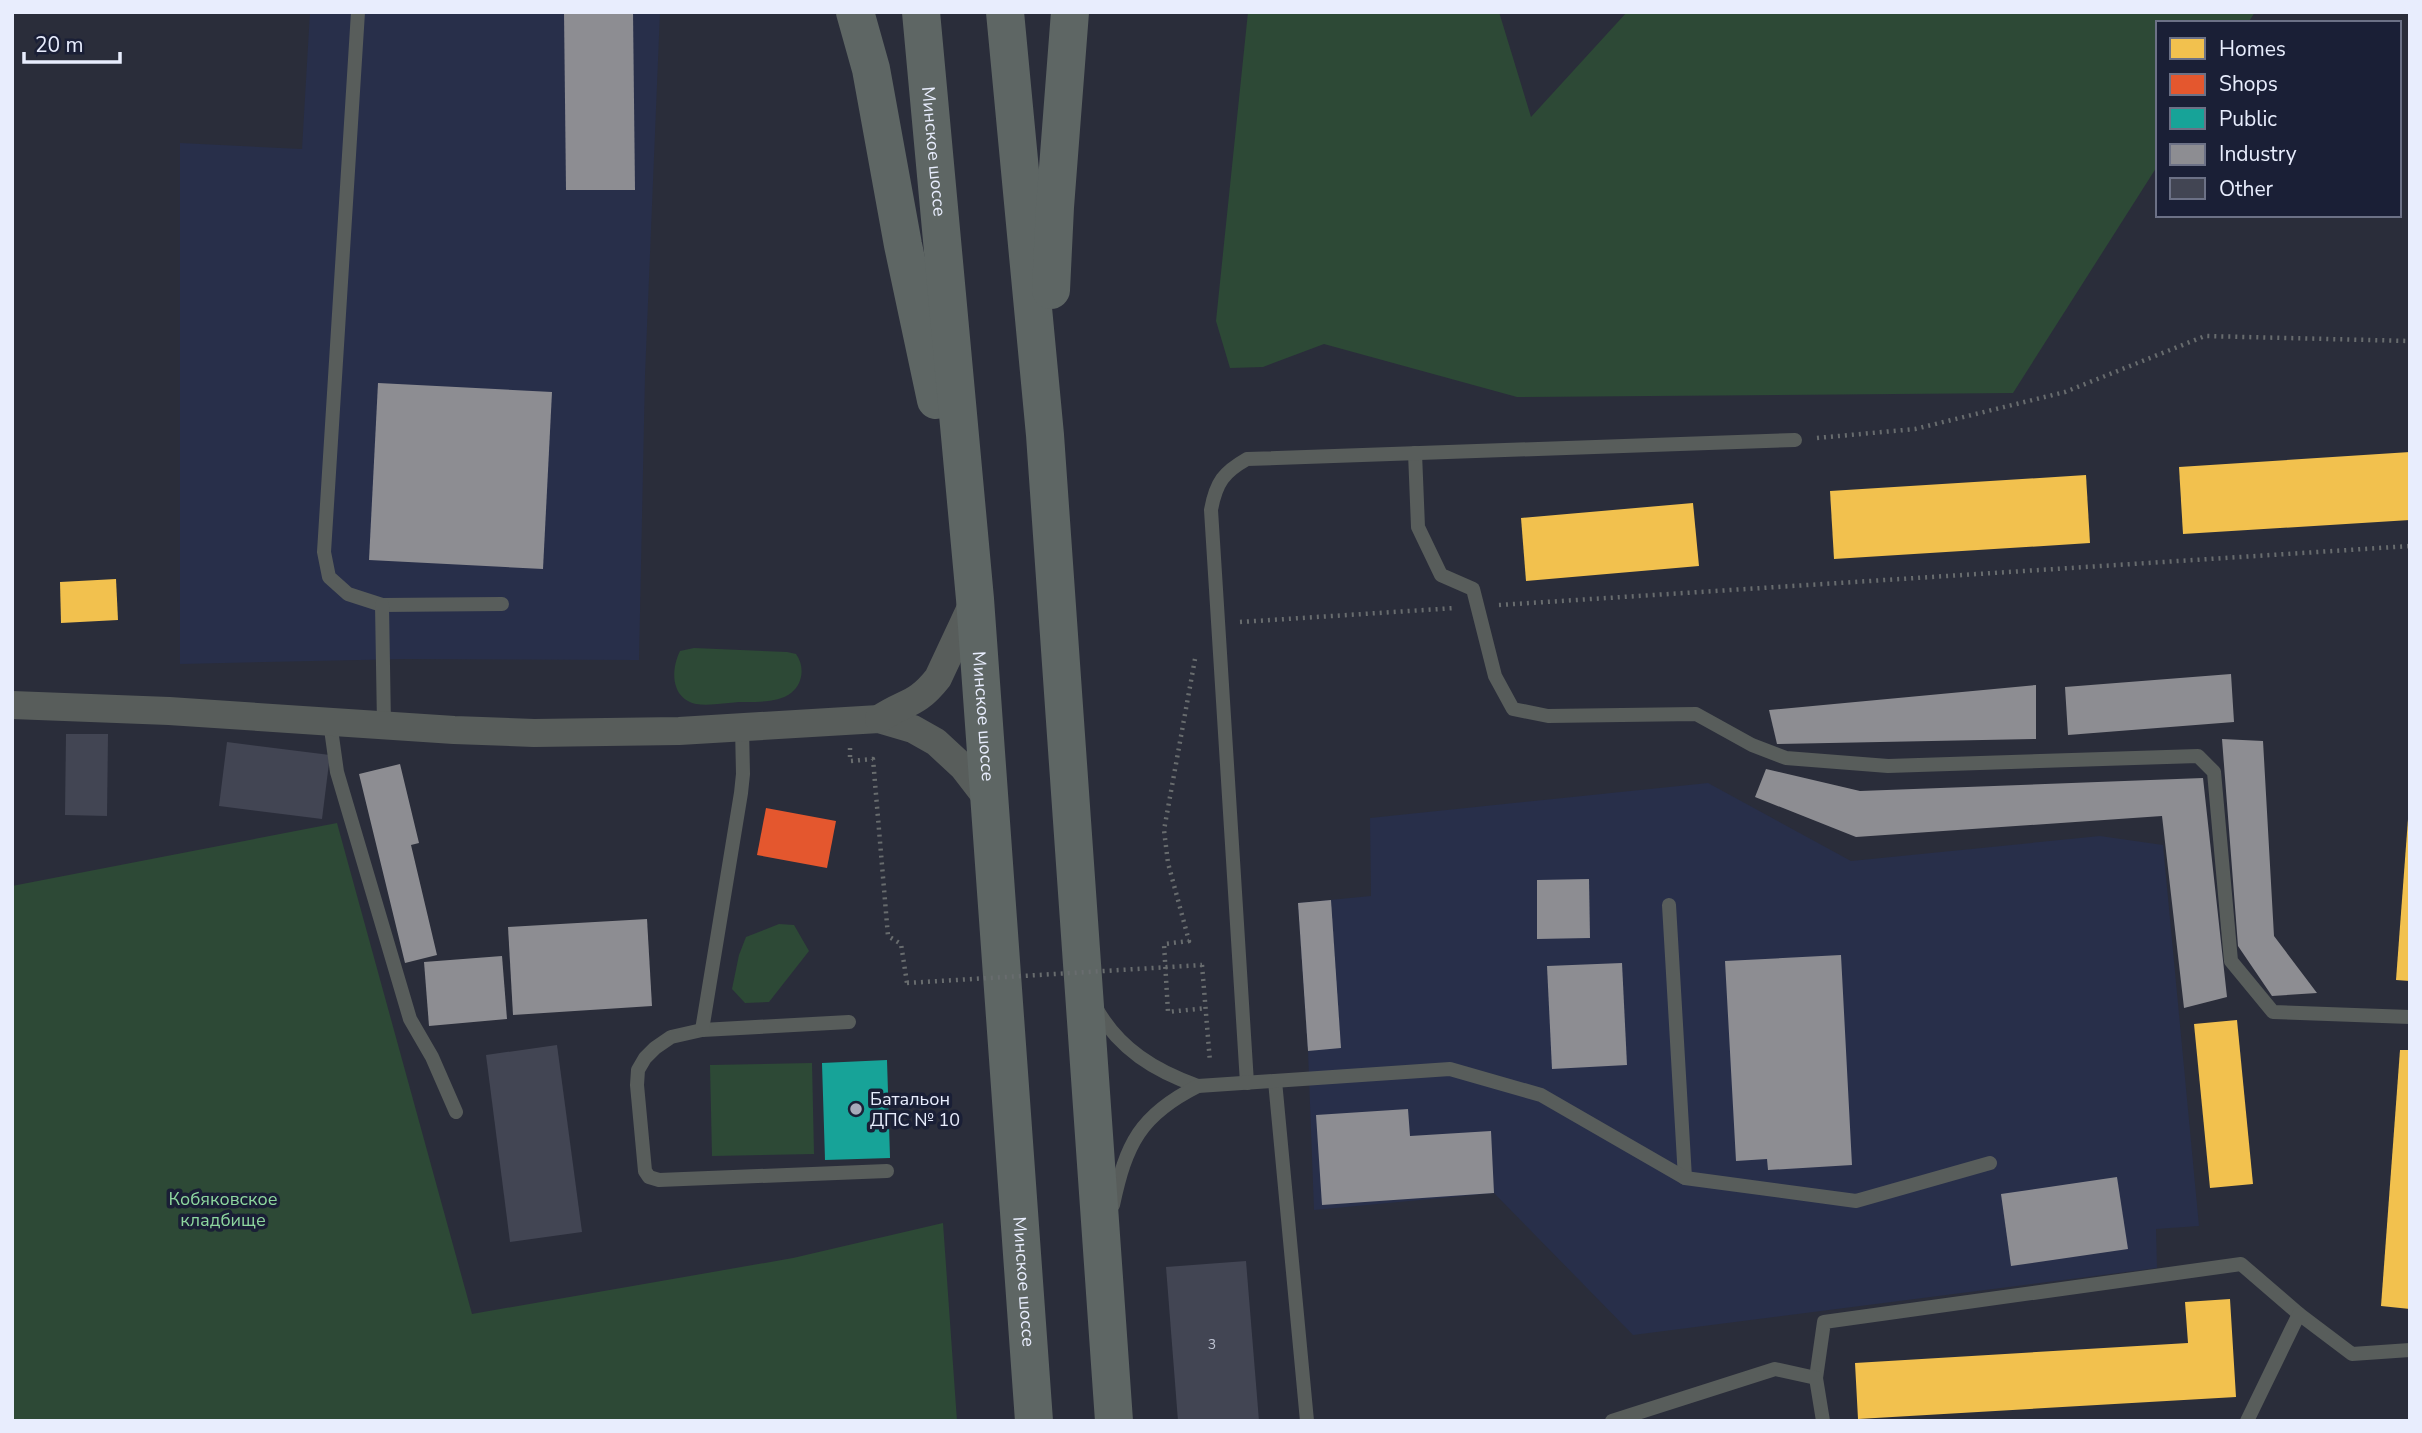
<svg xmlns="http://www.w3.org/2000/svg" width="2422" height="1433" viewBox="0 0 2422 1433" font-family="'Nunito Sans',sans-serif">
<rect width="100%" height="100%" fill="#2a2d3a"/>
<g fill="#282f4a">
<path d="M 310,12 L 660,12 L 645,375 L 639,660 L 406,659 L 180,664 L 180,143 L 302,149 Z"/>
<path d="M 1708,783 L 1851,861 L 2100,836 L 2163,845 L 2199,1226 L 2156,1229 L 2157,1268 L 1633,1335 L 1494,1193 L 1314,1210 L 1308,1051 L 1298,903 L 1371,896 L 1370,818 Z"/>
</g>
<g fill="#2d4936">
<path d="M 1248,12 L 1499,12 L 1531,117 L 1627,12 L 2255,12 L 2248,23 L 2158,23 L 2158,165 L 2013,393 L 1517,397 L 1324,344 L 1263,367 L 1230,368 L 1216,321 Z"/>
<path d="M 694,648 L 787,652 L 796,654 C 805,666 803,684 791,693 C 778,703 755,702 739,702 C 726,703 709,706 696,704 C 670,698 671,669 680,651 Z"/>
<path d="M 337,823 L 472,1314 L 793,1258 L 943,1223 L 957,1421 L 12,1421 L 12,886 Z"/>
<path d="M 779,924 L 794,925 L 809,951 L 769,1002 L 745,1003 L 732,989 L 739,955 L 746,937 Z"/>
<path d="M 812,1063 L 814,1154 L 712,1156 L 710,1065 Z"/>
</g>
<g fill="#f2c14e">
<path d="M 2410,452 L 2410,520 L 2183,534 L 2179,467 Z"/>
<path d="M 2086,475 L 2090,543 L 1834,559 L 1830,491 Z"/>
<path d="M 1693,503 L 1699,566 L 1526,581 L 1521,518 Z"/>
<path d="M 116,579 L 118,620 L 61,623 L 60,582 Z"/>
<path d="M 2408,819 L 2410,819 L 2410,981 L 2396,980 Z"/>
<path d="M 2237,1020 L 2253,1184 L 2210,1188 L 2194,1024 Z"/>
<path d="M 2400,1050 L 2410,1050 L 2410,1309 L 2381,1306 Z"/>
<path d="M 2230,1299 L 2236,1397 L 1858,1419 L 1855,1363 L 2188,1343 L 2185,1302 Z"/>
</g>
<path fill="#e4572e" d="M 766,808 L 836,821 L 827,868 L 757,855 Z"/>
<path fill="#17a398" d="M 887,1060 L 890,1158 L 825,1160 L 822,1063 Z"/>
<g fill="#8d8d92">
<path d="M 564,12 L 633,12 L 635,190 L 566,190 Z"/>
<path d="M 378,383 L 552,392 L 543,569 L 369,560 Z"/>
<path d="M 2231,674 L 2234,722 L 2068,735 L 2065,687 Z"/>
<path d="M 2036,685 L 2036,739 L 1777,744 L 1769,710 Z"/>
<path d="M 2222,739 L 2263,741 L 2274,936 L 2317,993 L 2272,996 L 2238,946 Z"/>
<path d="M 400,764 L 419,843 L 411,845 L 437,955 L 405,963 L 359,774 Z"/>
<path d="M 1766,769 L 1860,791 L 2203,778 L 2227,997 L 2184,1008 L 2162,816 L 1856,837 L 1755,797 Z"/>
<path d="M 1589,879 L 1590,938 L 1537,939 L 1537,880 Z"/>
<path d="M 1331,900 L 1341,1048 L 1308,1051 L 1298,903 Z"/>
<path d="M 647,919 L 652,1006 L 513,1015 L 508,927 Z"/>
<path d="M 1841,955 L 1852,1165 L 1768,1170 L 1767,1159 L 1736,1161 L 1725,961 Z"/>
<path d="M 502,956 L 507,1019 L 429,1026 L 424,962 Z"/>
<path d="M 1622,963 L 1627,1065 L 1552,1069 L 1547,966 Z"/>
<path d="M 1408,1109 L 1410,1136 L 1491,1131 L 1494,1193 L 1322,1205 L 1316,1115 Z"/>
<path d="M 2117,1177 L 2128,1249 L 2011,1266 L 2001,1194 Z"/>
</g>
<g fill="#424553">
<path d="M 66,734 L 108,734 L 107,816 L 65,815 Z"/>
<path d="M 227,742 L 330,755 L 322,819 L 219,806 Z"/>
<path d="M 557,1045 L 582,1232 L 510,1242 L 486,1055 Z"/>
<path d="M 1246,1261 L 1259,1421 L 1178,1421 L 1166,1267 Z"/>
</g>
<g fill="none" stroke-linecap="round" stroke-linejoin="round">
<g stroke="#686c6e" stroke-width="4.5" stroke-dasharray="2 5" stroke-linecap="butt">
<path d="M 1817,438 L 1915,429 L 2065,392 L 2205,336 L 2410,341"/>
<path d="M 1499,605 L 2410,546"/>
<path d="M 1240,622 L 1455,608"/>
<path d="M 1195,659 L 1164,830 L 1168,863 L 1189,941 L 1164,944 L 1168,1012 L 1206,1008"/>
<path d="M 850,748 L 850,761 L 873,759 L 888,936 L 901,944 L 907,983"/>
<path d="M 1202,965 L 1210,1062"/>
</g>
<g stroke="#585d5b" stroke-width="14">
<path d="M 358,12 L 324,552 L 329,577 L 348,594 L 382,605 L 502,604"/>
<path d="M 1415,453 L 1418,527 L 1441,575 L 1473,589 L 1495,676 L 1513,709 L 1548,716 L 1696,714 L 1752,745 L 1786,758 L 1888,766 L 2198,756 L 2214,772 L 2231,961 L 2273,1012 L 2410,1017"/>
<path d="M 382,605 L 384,725"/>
<path d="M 330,722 L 337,772 L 410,1019 L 432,1057 L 456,1112"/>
<path d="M 1669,905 L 1685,1178"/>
<path d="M 1096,1008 C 1119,1049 1155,1071 1198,1086"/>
<path d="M 849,1022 L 702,1030 L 671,1037 L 655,1048 L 645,1058 L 638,1070 L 637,1085 L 645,1171 L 649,1177 L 659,1180 L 887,1171"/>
<path d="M 702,1030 L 741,793 L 743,774 L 742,727"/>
<path d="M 1275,1081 L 1307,1421"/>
<path d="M 1247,1083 L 1211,510 C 1216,482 1224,472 1247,459 L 1795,440"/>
<path d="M 1113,1205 C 1126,1144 1140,1115 1198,1086 L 1450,1069 L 1541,1095 L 1685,1178 L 1856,1201 L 1990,1163"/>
<path d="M 1816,1378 L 1824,1322 L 2241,1264 L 2299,1314"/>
<path d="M 1612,1421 L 1775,1369 L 1816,1378 L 1823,1421"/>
<path d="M 2247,1421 L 2299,1314 L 2352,1354 L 2410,1350"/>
</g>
<g stroke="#585d5b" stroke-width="28">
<path d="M 12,705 L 169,711 L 454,730 L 534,733 L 679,731 L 879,719 L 913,729 L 936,742 L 963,767 L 990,802"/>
<path d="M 879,719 C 906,701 916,706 938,678 L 974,601"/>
</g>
<g stroke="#5e6664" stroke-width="38">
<path d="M 855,12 L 871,69 L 903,245 L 936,400"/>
<path id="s1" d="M 921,12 L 975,599 L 1034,1421"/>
<path d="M 1005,12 L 1045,435 L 1114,1421"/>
<path d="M 1051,290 L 1055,207 L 1070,12"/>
</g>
<path stroke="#686c6e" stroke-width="4.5" stroke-dasharray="2 5" stroke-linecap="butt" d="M 907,983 L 1202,965"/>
</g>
<circle fill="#a6aab9" stroke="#1a1f36" stroke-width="2.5" cx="856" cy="1109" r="7"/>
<g text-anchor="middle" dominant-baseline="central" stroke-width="7" stroke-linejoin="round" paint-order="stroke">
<g font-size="14" fill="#bec3d2">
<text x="1212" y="1344">3</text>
</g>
<g font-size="18" fill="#e8edfd" stroke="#1a1f36">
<text stroke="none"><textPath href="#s1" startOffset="140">Минское шоссе</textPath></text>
<text stroke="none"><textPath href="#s1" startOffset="707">Минское шоссе</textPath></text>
<text stroke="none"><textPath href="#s1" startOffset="1274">Минское шоссе</textPath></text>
</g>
<g font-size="18" fill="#e8edfd" stroke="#1a1f36" text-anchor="start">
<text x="870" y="1099">Батальон<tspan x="870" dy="21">ДПС № 10</tspan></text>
</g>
<g font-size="18" fill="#8ed79f" stroke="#1a1f36">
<text x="223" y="1199">Кобяковское<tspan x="223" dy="21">кладбище</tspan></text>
</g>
</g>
<rect width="2422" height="1433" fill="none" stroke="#e8edfd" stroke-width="28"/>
<rect x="2156" y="21" width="245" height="196" fill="#1a1f36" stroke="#6c7186" stroke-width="2"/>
<rect x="2170" y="38" width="35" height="21" fill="#f2c14e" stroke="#6c7186" stroke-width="2"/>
<text x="2219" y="56" font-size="21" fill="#e8edfd">Homes</text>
<rect x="2170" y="74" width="35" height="21" fill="#e4572e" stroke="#6c7186" stroke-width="2"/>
<text x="2219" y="91" font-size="21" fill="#e8edfd">Shops</text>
<rect x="2170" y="108" width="35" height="21" fill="#17a398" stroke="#6c7186" stroke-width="2"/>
<text x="2219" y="126" font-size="21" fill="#e8edfd">Public</text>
<rect x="2170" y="144" width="35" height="21" fill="#8d8d92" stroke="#6c7186" stroke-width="2"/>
<text x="2219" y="161" font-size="21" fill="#e8edfd">Industry</text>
<rect x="2170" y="178" width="35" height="21" fill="#424553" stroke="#6c7186" stroke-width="2"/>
<text x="2219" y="196" font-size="21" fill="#e8edfd">Other</text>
<path d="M24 52v10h96v-10" fill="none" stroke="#e8edfd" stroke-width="3.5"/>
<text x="35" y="52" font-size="21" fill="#e8edfd" stroke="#1a1f36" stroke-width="5" paint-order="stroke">20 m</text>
</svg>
